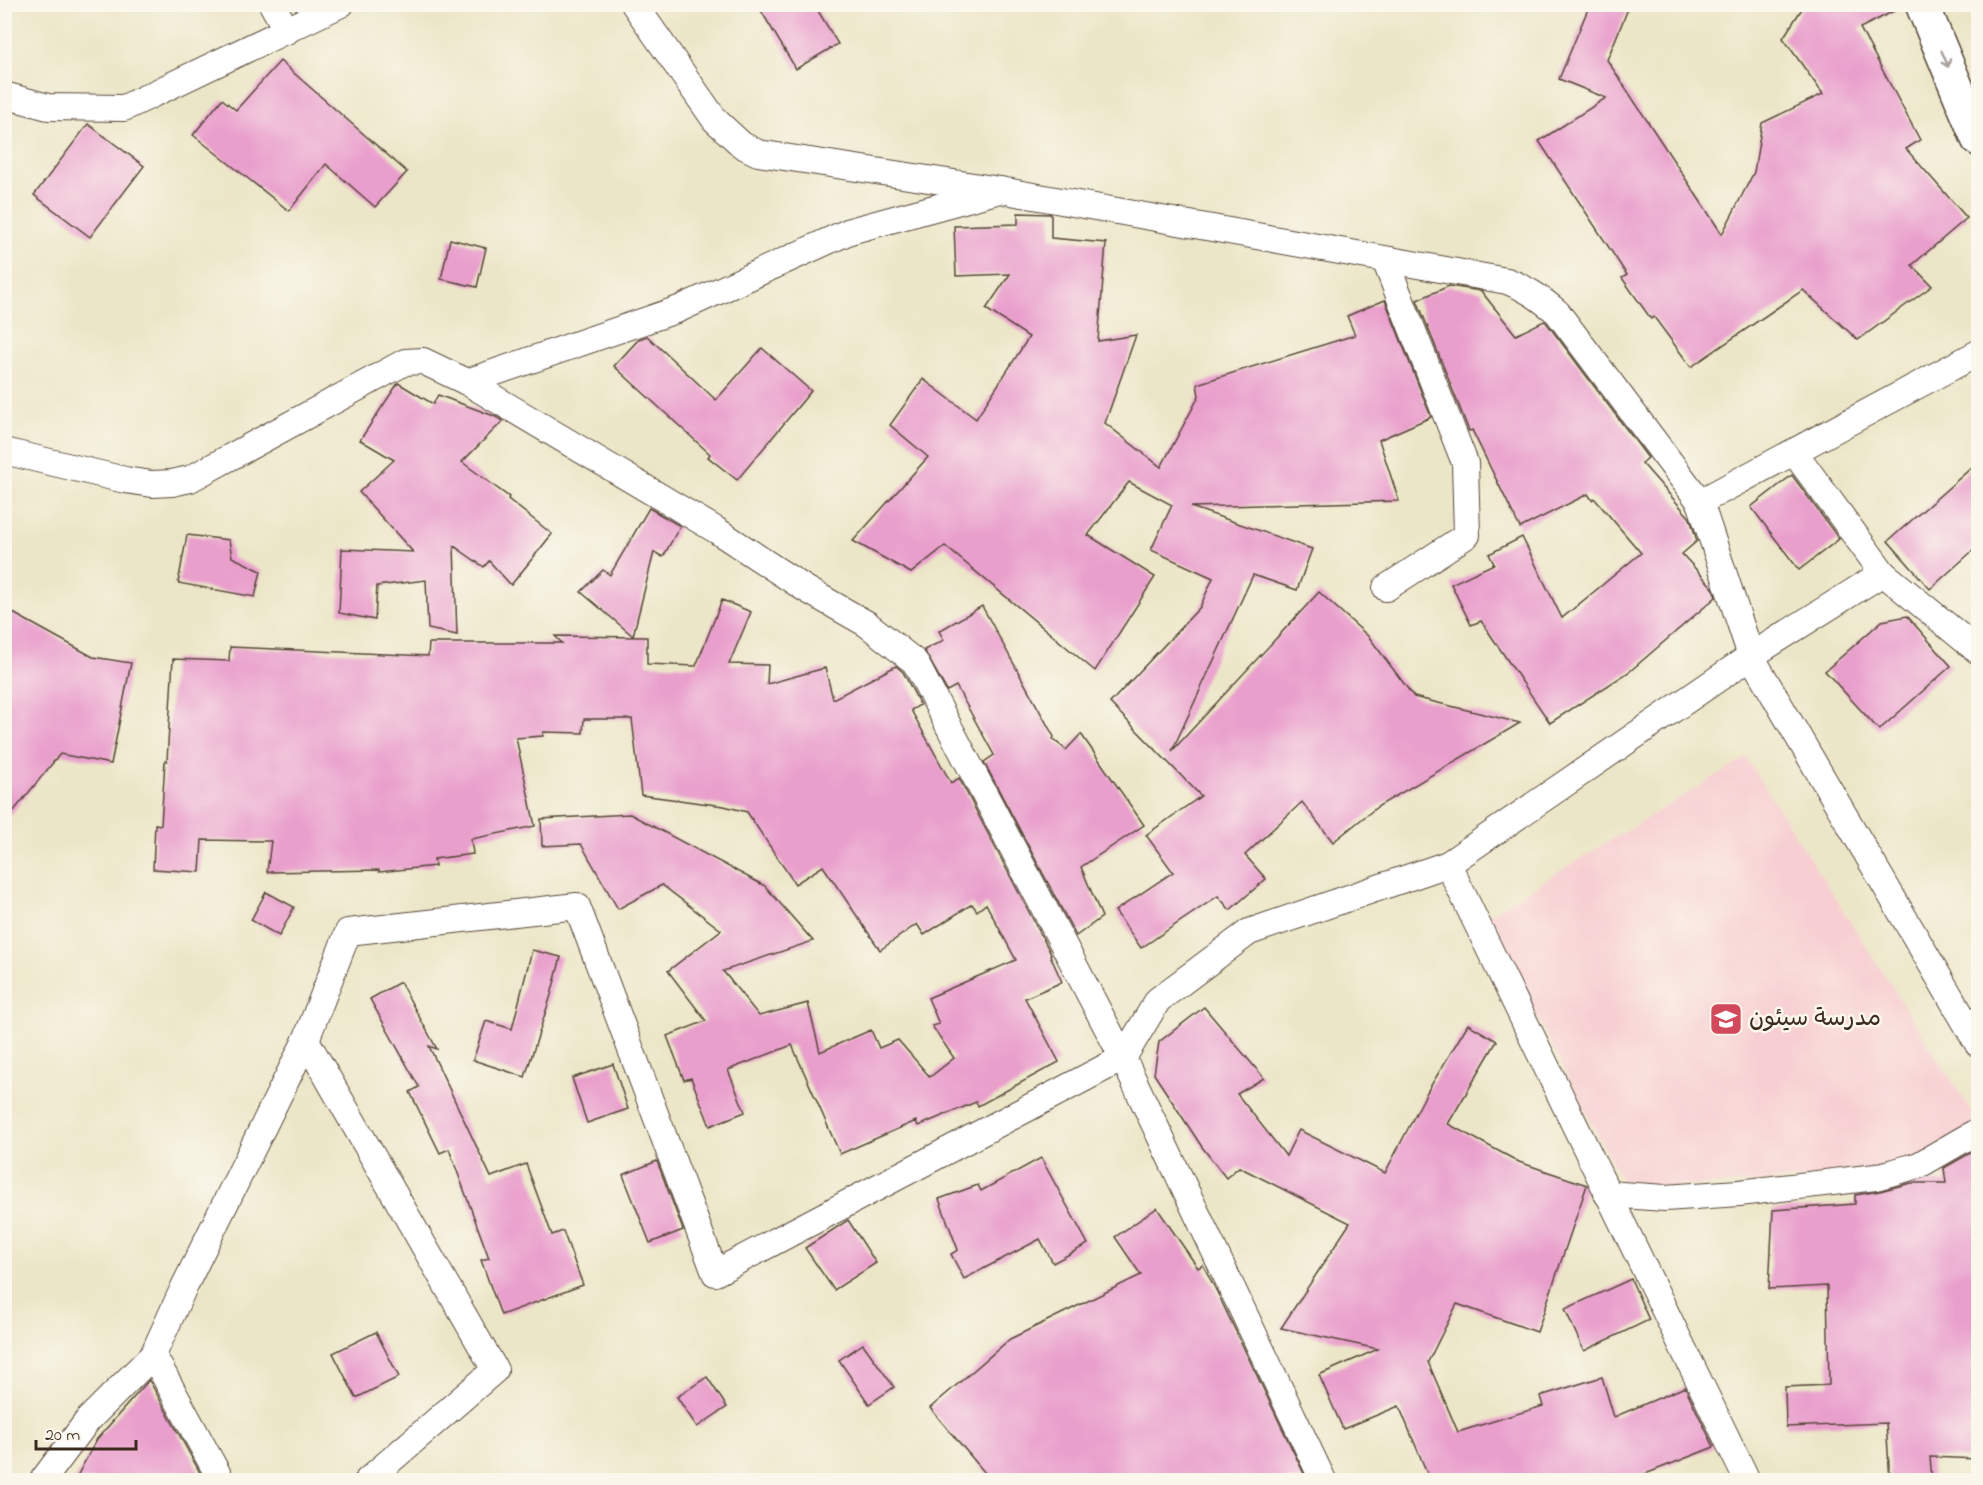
<svg xmlns="http://www.w3.org/2000/svg" width="1983" height="1485" viewBox="0 0 1983 1485" font-family="'Indie Flower','Playpen Sans Arabic',sans-serif">
<rect width="100%" height="100%" fill="#fbf7ec"/>
<filter id="ink" filterUnits="userSpaceOnUse"><feTurbulence type="fractalNoise" baseFrequency=".0167" numOctaves="2"/><feDisplacementMap in="SourceGraphic" scale="12" xChannelSelector="R" yChannelSelector="G"/><feConvolveMatrix kernelMatrix="1 2 1 2 8 2 1 2 1" color-interpolation-filters="sRGB"/></filter>
<filter id="wash" filterUnits="userSpaceOnUse"><feTurbulence type="fractalNoise" baseFrequency=".008" numOctaves="4" result="noise"/><feDisplacementMap in="SourceGraphic" scale="24" xChannelSelector="R" yChannelSelector="G"/><feGaussianBlur stdDeviation="1.35" result="paint"/><feColorMatrix in="noise" values="0 0 0 0 0 0 0 0 0 0 0 0 0 0 0 0 0 1.4 0 .05"/><feComposite in="paint" operator="in"/></filter>
<g filter="url(#wash)">
<rect width="100%" height="100%" fill="#ece6c8"/>
<path fill="#f7cfd2" d="M 1746,758 L 1978,1122 L 1978,1138 L 1868,1175 L 1626,1190 L 1485,917 Z"/>
<g id="blocks">
<g fill="#e99fcc">
<path d="M 757,4 L 814,4 L 838,44 L 796,69 Z"/>
<path d="M 1590,4 L 1630,4 L 1607,60 L 1722,234 L 1754,172 L 1762,123 L 1823,94 L 1783,38 L 1805,4 L 1904,4 L 1904,6 L 1860,28 L 1920,140 L 1906,149 L 1967,218 L 1912,265 L 1932,286 L 1858,340 L 1803,290 L 1691,367 L 1654,317 L 1651,319 L 1622,278 L 1627,275 L 1539,141 L 1606,98 L 1559,79 Z"/>
<path d="M 280,61 L 407,172 L 375,207 L 326,164 L 289,211 L 193,135 L 222,99 L 236,110 Z"/>
<path d="M 88,124 L 144,166 L 90,237 L 34,195 Z"/>
<path d="M 1018,213 L 1051,214 L 1051,238 L 1106,243 L 1098,341 L 1136,335 L 1105,423 L 1161,467 L 1199,396 L 1197,384 L 1355,335 L 1347,316 L 1385,300 L 1431,417 L 1379,440 L 1399,501 L 1191,507 L 1312,549 L 1297,590 L 1253,575 L 1172,751 L 1319,592 L 1369,637 L 1414,697 L 1520,723 L 1377,807 L 1333,842 L 1302,802 L 1245,855 L 1266,879 L 1230,910 L 1218,896 L 1141,948 L 1115,911 L 1173,872 L 1146,835 L 1201,796 L 1110,703 L 1200,607 L 1213,578 L 1151,550 L 1172,505 L 1129,482 L 1088,535 L 1155,577 L 1095,671 L 945,546 L 911,573 L 853,541 L 928,457 L 890,425 L 923,379 L 976,419 L 1029,337 L 986,309 L 1010,274 L 956,276 L 954,226 L 1018,224 Z"/>
<path d="M 450,239 L 486,248 L 477,287 L 441,279 Z"/>
<path d="M 1449,286 L 1481,291 L 1516,335 L 1544,321 L 1546,322 L 1648,458 L 1642,463 L 1690,518 L 1697,541 L 1682,554 L 1713,588 L 1716,597 L 1629,672 L 1550,723 L 1481,621 L 1471,625 L 1451,584 L 1494,564 L 1489,554 L 1522,537 L 1562,618 L 1641,553 L 1594,498 L 1592,500 L 1588,494 L 1520,528 L 1472,430 L 1469,431 L 1417,300 Z"/>
<path d="M 647,336 L 716,400 L 762,348 L 811,391 L 737,480 L 708,457 L 710,454 L 614,366 L 639,339 Z"/>
<path d="M 398,383 L 433,404 L 438,395 L 494,416 L 503,421 L 462,462 L 509,497 L 508,499 L 552,534 L 511,585 L 489,561 L 484,567 L 454,546 L 457,635 L 428,629 L 426,580 L 377,586 L 375,620 L 339,613 L 342,549 L 413,552 L 359,492 L 394,460 L 360,440 Z"/>
<path d="M 1978,462 L 1978,546 L 1930,589 L 1888,541 Z"/>
<path d="M 1792,475 L 1839,539 L 1799,570 L 1751,507 Z"/>
<path d="M 649,508 L 680,526 L 663,557 L 654,552 L 633,636 L 581,592 L 603,570 L 610,575 Z"/>
<path d="M 187,535 L 229,540 L 232,557 L 261,571 L 255,597 L 178,583 Z"/>
<path d="M 722,600 L 751,612 L 729,664 L 768,665 L 767,684 L 825,668 L 833,699 L 896,666 L 903,672 L 920,705 L 911,710 L 951,783 L 959,778 L 1051,954 L 1050,955 L 1062,982 L 1025,998 L 1059,1062 L 978,1106 L 976,1102 L 918,1126 L 916,1121 L 840,1154 L 792,1045 L 728,1070 L 745,1112 L 710,1126 L 691,1078 L 684,1080 L 667,1036 L 706,1021 L 668,971 L 721,930 L 662,885 L 618,909 L 581,844 L 542,846 L 541,819 L 630,814 L 765,886 L 813,941 L 723,971 L 759,1016 L 808,1003 L 820,1052 L 871,1030 L 879,1048 L 898,1040 L 930,1077 L 954,1058 L 932,1026 L 939,1024 L 928,998 L 1016,960 L 986,904 L 977,911 L 972,904 L 924,935 L 917,924 L 880,950 L 823,866 L 795,884 L 747,812 L 724,806 L 641,795 L 632,719 L 584,719 L 583,733 L 543,732 L 543,736 L 516,738 L 535,826 L 471,839 L 473,854 L 434,859 L 435,866 L 379,872 L 379,870 L 267,872 L 271,841 L 202,840 L 200,872 L 153,869 L 155,824 L 161,825 L 165,761 L 167,761 L 173,659 L 229,661 L 230,647 L 428,656 L 429,643 L 562,643 L 555,636 L 647,637 L 647,664 L 696,666 Z"/>
<path d="M 982,606 L 1054,737 L 1053,739 L 1066,750 L 1081,734 L 1144,825 L 1081,867 L 1102,917 L 1076,936 L 984,762 L 994,755 L 956,686 L 947,691 L 924,650 L 944,640 L 939,631 Z"/>
<path d="M 4,608 L 93,657 L 131,663 L 111,764 L 60,754 L 4,823 Z"/>
<path d="M 1907,616 L 1951,666 L 1879,730 L 1825,671 L 1882,621 Z"/>
<path d="M 266,892 L 294,907 L 279,936 L 251,920 Z"/>
<path d="M 532,950 L 561,957 L 551,995 L 525,1077 L 473,1060 L 486,1021 L 512,1029 Z"/>
<path d="M 400,982 L 437,1049 L 429,1046 L 491,1177 L 526,1164 L 552,1235 L 563,1231 L 583,1285 L 501,1315 L 481,1260 L 489,1258 L 449,1149 L 440,1153 L 410,1092 L 419,1087 L 370,999 Z"/>
<path d="M 1204,1007 L 1264,1078 L 1237,1094 L 1286,1156 L 1299,1130 L 1385,1173 L 1427,1092 L 1468,1024 L 1497,1041 L 1448,1124 L 1519,1162 L 1587,1185 L 1537,1332 L 1457,1304 L 1428,1362 L 1458,1432 L 1543,1406 L 1540,1396 L 1602,1377 L 1614,1417 L 1685,1387 L 1714,1447 L 1630,1480 L 1430,1480 L 1399,1406 L 1343,1429 L 1319,1375 L 1378,1349 L 1281,1328 L 1350,1223 L 1239,1167 L 1226,1178 L 1202,1147 L 1154,1074 L 1159,1042 Z"/>
<path d="M 613,1064 L 628,1109 L 587,1123 L 572,1078 Z"/>
<path d="M 1978,1150 L 1978,1459 L 1930,1457 L 1932,1480 L 1890,1480 L 1886,1423 L 1786,1427 L 1785,1387 L 1829,1385 L 1827,1286 L 1769,1289 L 1773,1210 L 1855,1204 L 1855,1195 L 1880,1191 L 1911,1183 L 1946,1183 L 1944,1168 L 1972,1152 Z"/>
<path d="M 1041,1158 L 1088,1244 L 1053,1263 L 1040,1239 L 964,1279 L 951,1254 L 958,1250 L 939,1199 L 978,1185 L 981,1191 Z"/>
<path d="M 657,1161 L 683,1230 L 650,1243 L 623,1175 Z"/>
<path d="M 1157,1208 L 1198,1268 L 1203,1265 L 1216,1290 L 1307,1480 L 991,1480 L 930,1408 L 1010,1339 L 1141,1275 L 1115,1237 Z"/>
<path d="M 848,1220 L 876,1263 L 834,1290 L 805,1248 Z"/>
<path d="M 1631,1279 L 1649,1320 L 1584,1351 L 1565,1309 Z"/>
<path d="M 376,1332 L 399,1377 L 356,1398 L 333,1353 Z"/>
<path d="M 863,1344 L 894,1387 L 869,1404 L 839,1360 Z"/>
<path d="M 707,1377 L 727,1407 L 697,1427 L 677,1397 Z"/>
<path d="M 149,1380 L 204,1480 L 75,1480 L 97,1439 Z"/>
</g>
</g>
</g>
<g filter="url(#ink)">
<use href="#blocks" fill-opacity="0" stroke="#564638" stroke-width="1.5"/>
<g fill="none" stroke-linecap="round" stroke-linejoin="round">
<g stroke="#564638" stroke-width="28">
<g id="minor">
<path d="M 272,4 L 287,31"/>
<path d="M 634,4 L 715,120 L 742,145 L 758,153 L 1000,190 L 1507,281 C 1527,288 1541,299 1557,312 L 1700,502 L 1751,656 L 1978,1044"/>
<path d="M 4,95 L 48,107 L 124,108 L 341,4"/>
<path d="M 1000,190 L 850,231 L 679,309 L 467,382 L 716,530 L 804,588 L 867,624 L 915,662 L 1123,1058 L 1323,1480"/>
<path d="M 1385,260 L 1465,463 L 1467,535 L 1386,588"/>
<path d="M 4,451 L 125,480 L 152,484 L 172,483 L 190,479 L 405,362 L 423,361 L 467,382"/>
<path d="M 1794,452 L 1883,573 L 1978,651"/>
<path d="M 1700,502 L 1978,353"/>
<path d="M 1448,864 L 1747,1480"/>
<path d="M 306,1040 L 495,1370 L 368,1480"/>
<path d="M 1607,1194 L 1665,1198 L 1739,1193 L 1876,1177 L 1919,1165 L 1978,1131"/>
<path d="M 153,1355 L 221,1480"/>
<path d="M 43,1480 L 88,1420 L 153,1355 L 184,1287 L 306,1040 L 348,932 L 577,906 L 715,1273 L 1123,1058 L 1158,1000 L 1249,932 L 1448,864 L 1751,656 L 1883,573"/>
</g>
</g>
<g stroke="#564638" stroke-width="36">
<path id="primary" d="M 1922,4 L 1978,139"/>
</g>
<use href="#minor" stroke="#fff" stroke-width="26"/>
<use href="#primary" stroke="#fff" stroke-width="33"/>
</g>
<defs><path id="oneway-shaft" d="M-6 0H5M1.5-3L5.5 0L1.5 3" fill="none" stroke-width="1.6" stroke-linecap="round" stroke-linejoin="round" transform="scale(1.5)"/></defs>
<use stroke="#a79f9a" href="#oneway-shaft" transform="translate(1945 59) rotate(67)"/>
</g>
<defs>
<g id="school-square" transform="scale(1.725)"><rect x="-9" y="-9" width="18" height="18" rx="4" fill="#d1495b" stroke="#fbf7ec"/><path d="M0-5L7-2L0 1L-7-2ZM-4 1L0 2.5L4 1V4Q0 6-4 4Z" fill="#fff"/></g>
</defs>
<g fill-rule="evenodd">
<use href="#school-square" x="1726" y="1019"/>
</g>
<g text-anchor="middle" dominant-baseline="central" stroke-width="5" stroke-linejoin="round" paint-order="stroke">
<g font-size="24" fill="#3b2a1e" stroke="#fbf7ec" text-anchor="start">
<text x="1749" y="1019">مدرسة سيئون</text>
</g>
</g>
<rect width="1983" height="1485" fill="none" stroke="#fbf7ec" stroke-width="24"/>
<path d="M36 1440v9h100v-9" fill="none" stroke="#3b2a1e" stroke-width="3"/>
<text x="45" y="1440" font-size="18" fill="#3b2a1e" stroke="#fbf7ec" stroke-width="4.5" paint-order="stroke">20 m</text>
</svg>
